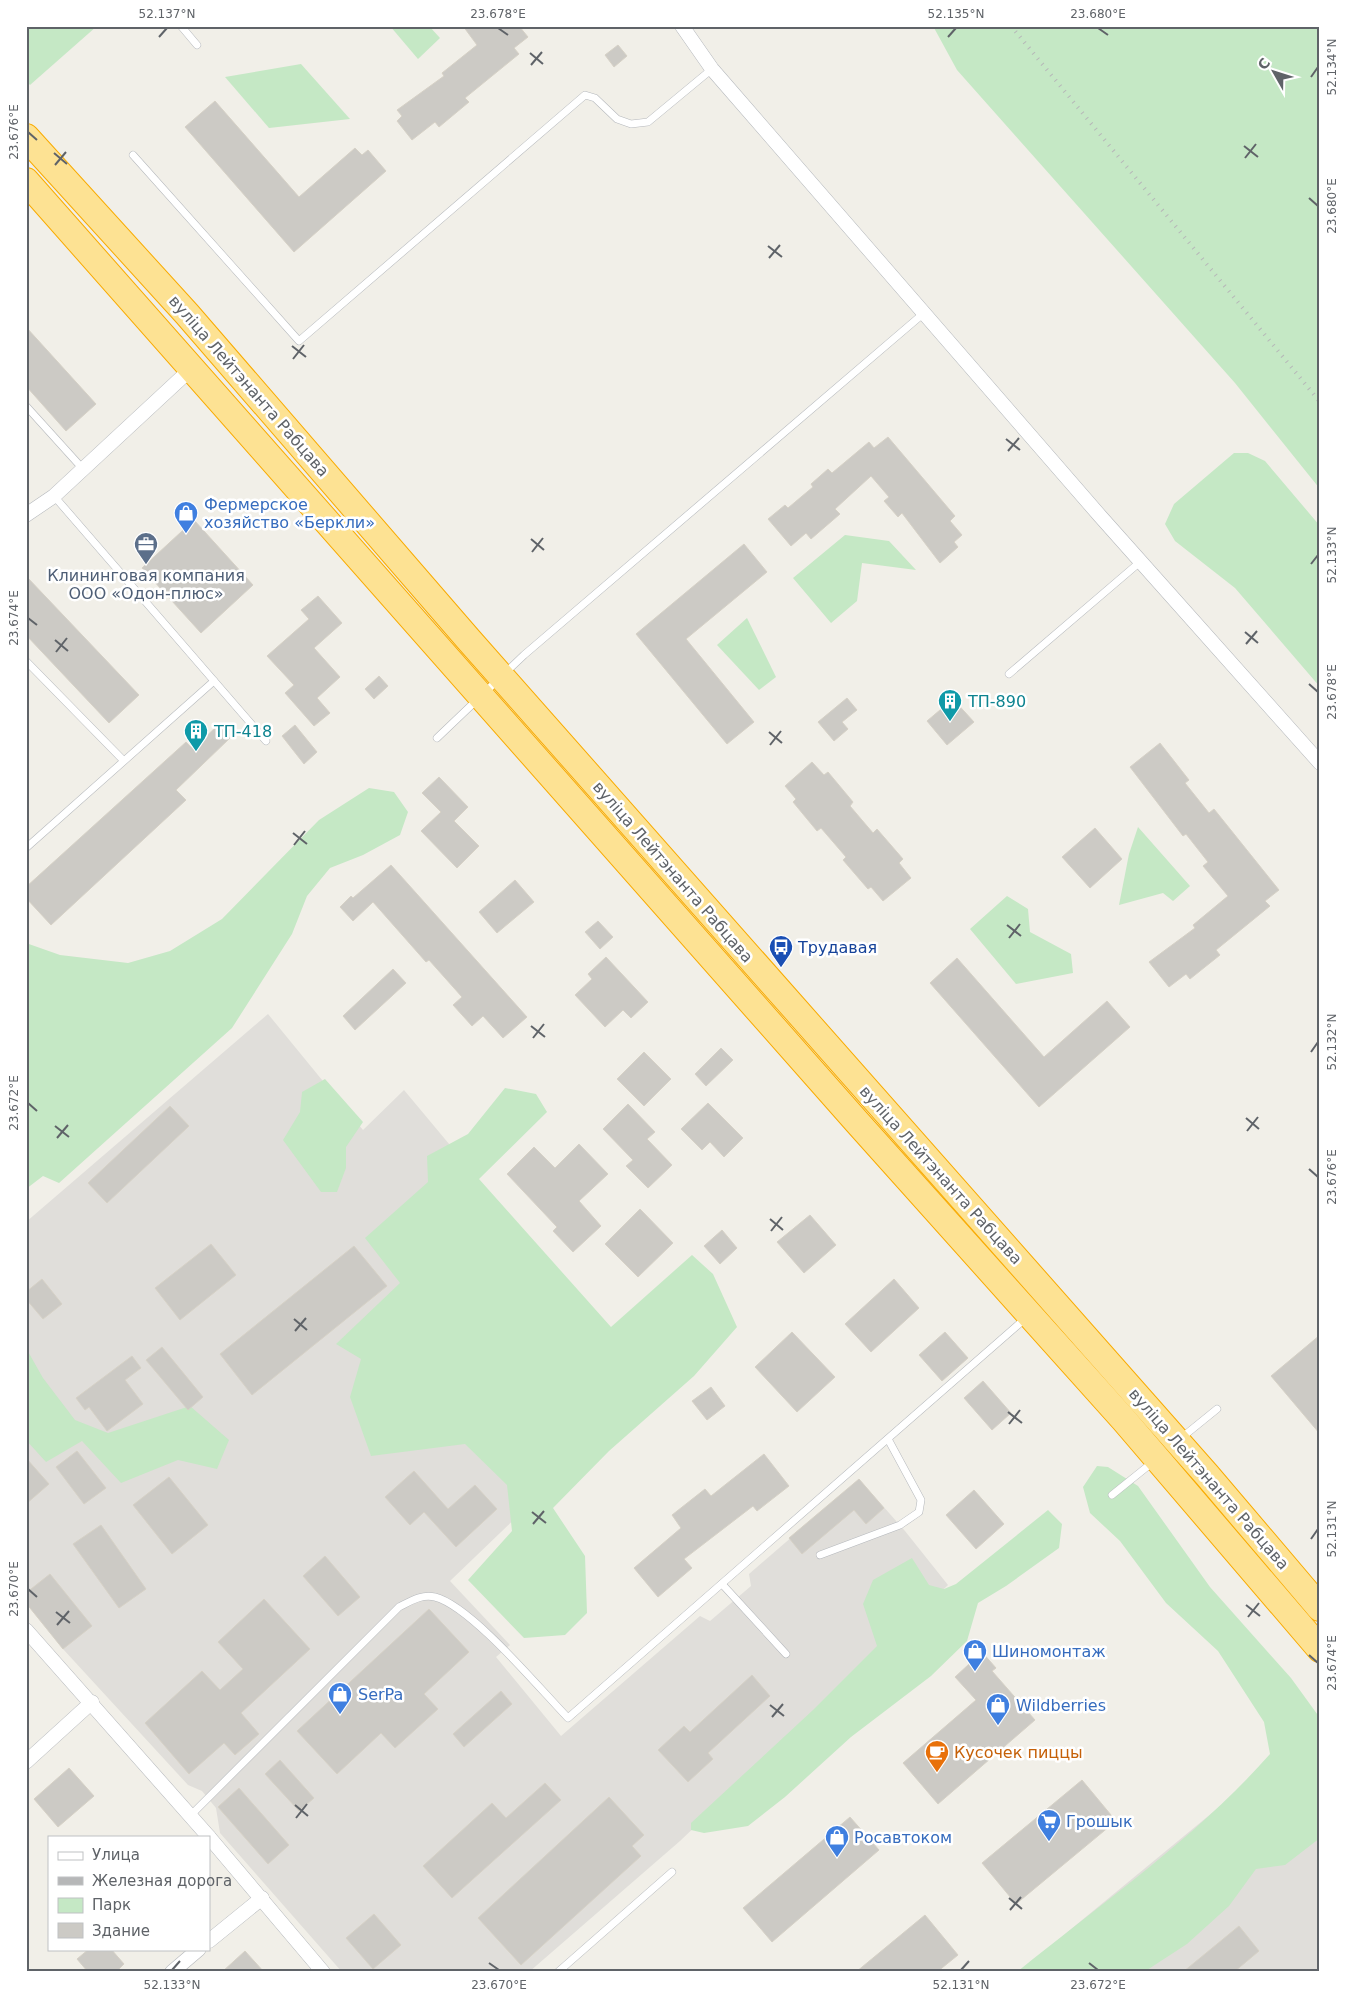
<svg xmlns="http://www.w3.org/2000/svg" width="1346" height="1998" viewBox="0 0 1346 1998" font-family="'DejaVu Sans',sans-serif">
<rect width="100%" height="100%" fill="#f1efe8"/>
<g fill="#e0deda">
<path d="M 268,1014 L 363,1130 L 404,1090 L 652,1387 L 450,1581 L 510,1645 L 496,1657 L 561,1736 L 700,1616 L 710,1621 L 751,1586 L 749,1574 L 859,1479 L 905,1531 L 948,1585 L 680,1841 L 529,1972 L 342,1972 L 220,1833 L 216,1808 L 202,1791 L 188,1785 L 63,1649 L 26,1603 L 26,1222 Z"/>
<path d="M 1309,1733 L 1320,1746 L 1320,1972 L 1019,1972 Z"/>
</g>
<g fill="#c5e8c5">
<path d="M 26,26 L 97,26 L 30,85 L 26,81 Z"/>
<path d="M 390,26 L 429,26 L 440,38 L 418,59 Z"/>
<path d="M 933,26 L 1320,26 L 1320,489 L 1235,383 L 957,70 Z"/>
<path d="M 301,64 L 350,119 L 269,128 L 225,77 Z"/>
<path d="M 1234,453 L 1248,453 L 1265,461 L 1320,526 L 1320,687 L 1235,588 L 1175,541 L 1165,524 L 1174,504 Z"/>
<path d="M 845,535 L 889,541 L 916,570 L 862,563 L 857,601 L 831,623 L 793,578 Z"/>
<path d="M 747,618 L 776,677 L 759,690 L 717,645 Z"/>
<path d="M 369,788 L 394,792 L 408,812 L 400,835 L 363,855 L 330,868 L 307,896 L 292,934 L 232,1028 L 59,1183 L 43,1176 L 26,1189 L 26,943 L 60,955 L 128,963 L 170,951 L 222,919 L 319,820 Z"/>
<path d="M 1138,827 L 1190,886 L 1173,901 L 1163,893 L 1119,905 L 1129,854 Z"/>
<path d="M 1007,896 L 1028,909 L 1030,932 L 1071,954 L 1073,973 L 1016,984 L 970,929 Z"/>
<path d="M 325,1079 L 363,1122 L 346,1147 L 346,1168 L 337,1192 L 321,1192 L 283,1140 L 300,1112 L 302,1092 Z"/>
<path d="M 505,1088 L 536,1094 L 547,1112 L 479,1179 L 611,1327 L 692,1255 L 713,1274 L 737,1327 L 694,1376 L 609,1451 L 553,1508 L 585,1556 L 587,1613 L 565,1635 L 524,1638 L 468,1580 L 512,1531 L 507,1485 L 465,1444 L 371,1456 L 350,1397 L 361,1359 L 336,1344 L 400,1283 L 365,1238 L 428,1182 L 427,1156 L 468,1134 Z"/>
<path d="M 26,1348 L 43,1378 L 75,1420 L 108,1433 L 190,1406 L 229,1440 L 217,1469 L 178,1460 L 121,1483 L 82,1441 L 46,1462 L 26,1440 Z"/>
<path d="M 1097,1466 L 1108,1467 L 1138,1486 L 1210,1587 L 1291,1678 L 1320,1718 L 1320,1838 L 1285,1865 L 1256,1869 L 1229,1906 L 1187,1944 L 1144,1972 L 1017,1972 C 1102,1903 1198,1836 1270,1754 L 1264,1722 L 1218,1651 L 1166,1603 L 1120,1541 L 1090,1513 L 1083,1487 Z"/>
<path d="M 1048,1510 L 1062,1524 L 1059,1548 L 1006,1586 L 978,1603 L 967,1641 L 931,1676 L 851,1737 L 785,1797 L 748,1826 L 704,1833 L 691,1830 L 691,1823 L 813,1710 L 877,1646 L 863,1604 L 873,1580 L 912,1558 L 929,1585 L 944,1589 L 956,1584 Z"/>
</g>
<g fill="#cccac5" stroke="#d6d1c6">
<path d="M 463,26 L 519,26 L 528,37 L 514,48 L 519,54 L 465,98 L 469,102 L 439,127 L 435,122 L 412,140 L 397,121 L 402,116 L 397,110 L 444,76 L 442,73 L 477,45 Z"/>
<path d="M 618,45 L 627,56 L 614,67 L 605,55 Z"/>
<path d="M 215,101 L 299,197 L 355,148 L 362,155 L 368,150 L 386,171 L 294,252 L 185,127 Z"/>
<path d="M 26,327 L 96,404 L 66,431 L 26,386 Z"/>
<path d="M 888,437 L 955,516 L 950,521 L 962,535 L 954,542 L 958,547 L 940,563 L 902,513 L 898,517 L 884,501 L 889,497 L 871,476 L 835,509 L 840,514 L 811,539 L 806,533 L 791,546 L 768,519 L 785,505 L 788,508 L 801,497 L 813,487 L 811,484 L 828,469 L 832,473 L 869,442 L 874,448 Z"/>
<path d="M 194,520 L 253,585 L 201,633 L 142,568 Z"/>
<path d="M 744,544 L 767,572 L 686,639 L 754,722 L 727,744 L 636,634 Z"/>
<path d="M 26,576 L 139,695 L 109,723 L 26,635 Z"/>
<path d="M 318,596 L 342,623 L 314,648 L 340,677 L 317,698 L 330,713 L 314,726 L 285,693 L 294,685 L 267,656 L 309,619 L 301,610 Z"/>
<path d="M 379,676 L 388,686 L 374,699 L 365,689 Z"/>
<path d="M 847,698 L 857,710 L 842,722 L 848,729 L 834,741 L 818,722 Z"/>
<path d="M 953,699 L 974,722 L 947,745 L 927,721 Z"/>
<path d="M 218,725 L 230,738 L 176,790 L 186,800 L 51,925 L 26,898 L 26,887 L 186,742 L 193,749 Z"/>
<path d="M 295,725 L 317,752 L 304,764 L 282,736 Z"/>
<path d="M 1160,743 L 1189,780 L 1185,783 L 1209,813 L 1214,809 L 1279,890 L 1265,901 L 1270,906 L 1216,950 L 1220,955 L 1190,979 L 1186,974 L 1169,987 L 1149,962 L 1195,928 L 1193,925 L 1228,896 L 1203,866 L 1208,862 L 1186,834 L 1183,836 L 1130,767 Z"/>
<path d="M 812,762 L 824,775 L 828,772 L 853,802 L 850,806 L 873,833 L 877,829 L 903,859 L 899,863 L 911,878 L 883,901 L 871,887 L 868,889 L 843,860 L 846,857 L 821,828 L 817,831 L 793,802 L 796,799 L 785,786 Z"/>
<path d="M 439,777 L 468,807 L 454,821 L 479,846 L 457,868 L 421,831 L 441,812 L 422,793 Z"/>
<path d="M 1095,828 L 1122,859 L 1090,888 L 1062,857 Z"/>
<path d="M 391,865 L 527,1017 L 503,1038 L 483,1016 L 472,1026 L 453,1005 L 462,997 L 429,960 L 426,962 L 373,902 L 353,921 L 340,907 L 351,896 L 353,898 Z"/>
<path d="M 515,880 L 534,902 L 497,933 L 479,912 Z"/>
<path d="M 598,921 L 613,937 L 600,949 L 585,932 Z"/>
<path d="M 606,957 L 648,1002 L 631,1018 L 623,1010 L 605,1027 L 575,995 L 592,979 L 588,974 Z"/>
<path d="M 957,958 L 1044,1057 L 1107,1001 L 1130,1027 L 1039,1107 L 930,983 Z"/>
<path d="M 393,969 L 406,983 L 355,1030 L 343,1016 Z"/>
<path d="M 721,1048 L 733,1060 L 706,1086 L 695,1074 Z"/>
<path d="M 644,1052 L 671,1079 L 644,1106 L 617,1079 Z"/>
<path d="M 708,1103 L 743,1138 L 724,1157 L 710,1142 L 702,1150 L 681,1129 Z"/>
<path d="M 628,1104 L 655,1132 L 647,1139 L 672,1165 L 648,1188 L 626,1166 L 633,1160 L 603,1129 Z"/>
<path d="M 170,1106 L 189,1126 L 107,1203 L 88,1183 Z"/>
<path d="M 579,1144 L 608,1174 L 579,1201 L 601,1226 L 573,1252 L 553,1231 L 557,1227 L 507,1174 L 534,1147 L 555,1168 Z"/>
<path d="M 640,1209 L 673,1243 L 638,1277 L 605,1244 Z"/>
<path d="M 810,1215 L 836,1245 L 804,1273 L 777,1242 Z"/>
<path d="M 722,1230 L 737,1248 L 720,1264 L 704,1246 Z"/>
<path d="M 211,1244 L 236,1275 L 180,1320 L 155,1288 Z"/>
<path d="M 354,1246 L 387,1286 L 252,1395 L 220,1354 Z"/>
<path d="M 42,1279 L 62,1304 L 43,1319 L 26,1299 L 26,1292 Z"/>
<path d="M 894,1279 L 919,1308 L 871,1352 L 845,1324 Z"/>
<path d="M 792,1332 L 835,1377 L 797,1412 L 755,1367 Z"/>
<path d="M 945,1332 L 968,1358 L 942,1381 L 919,1355 Z"/>
<path d="M 1320,1335 L 1320,1434 L 1271,1376 Z"/>
<path d="M 162,1347 L 203,1397 L 188,1410 L 146,1360 Z"/>
<path d="M 132,1356 L 141,1368 L 125,1380 L 143,1404 L 107,1431 L 89,1407 L 85,1410 L 76,1398 Z"/>
<path d="M 983,1381 L 1011,1413 L 992,1430 L 964,1398 Z"/>
<path d="M 711,1387 L 725,1406 L 707,1420 L 692,1401 Z"/>
<path d="M 77,1451 L 106,1488 L 84,1504 L 56,1467 Z"/>
<path d="M 764,1454 L 789,1486 L 757,1511 L 753,1506 L 684,1559 L 692,1568 L 658,1597 L 634,1568 L 681,1528 L 672,1515 L 705,1489 L 711,1496 Z"/>
<path d="M 26,1458 L 49,1484 L 26,1504 Z"/>
<path d="M 414,1471 L 448,1509 L 475,1485 L 497,1509 L 456,1547 L 424,1512 L 410,1525 L 385,1497 Z"/>
<path d="M 169,1477 L 208,1525 L 172,1554 L 133,1505 Z"/>
<path d="M 859,1479 L 884,1508 L 866,1524 L 854,1510 L 802,1554 L 789,1538 Z"/>
<path d="M 974,1490 L 1004,1524 L 976,1549 L 946,1515 Z"/>
<path d="M 101,1525 L 146,1589 L 119,1608 L 73,1544 Z"/>
<path d="M 325,1556 L 360,1597 L 338,1616 L 303,1576 Z"/>
<path d="M 50,1574 L 92,1626 L 63,1649 L 26,1603 L 26,1593 Z"/>
<path d="M 264,1599 L 310,1649 L 241,1713 L 259,1734 L 235,1755 L 224,1743 L 189,1774 L 145,1723 L 202,1671 L 220,1690 L 243,1669 L 218,1642 Z"/>
<path d="M 429,1609 L 469,1652 L 424,1694 L 438,1709 L 395,1748 L 381,1733 L 337,1774 L 297,1731 Z"/>
<path d="M 982,1652 L 996,1668 L 992,1671 L 1035,1720 L 938,1804 L 903,1763 L 976,1700 L 955,1677 Z"/>
<path d="M 752,1675 L 770,1696 L 708,1753 L 713,1759 L 688,1782 L 658,1750 L 684,1726 L 690,1732 Z"/>
<path d="M 501,1691 L 512,1704 L 464,1747 L 453,1734 Z"/>
<path d="M 280,1760 L 314,1798 L 299,1811 L 265,1774 Z"/>
<path d="M 69,1768 L 94,1796 L 58,1827 L 34,1799 Z"/>
<path d="M 1082,1780 L 1116,1821 L 1016,1904 L 982,1863 Z"/>
<path d="M 545,1783 L 561,1800 L 452,1898 L 423,1866 L 492,1803 L 506,1818 Z"/>
<path d="M 239,1788 L 289,1845 L 268,1864 L 218,1807 Z"/>
<path d="M 609,1797 L 644,1835 L 632,1846 L 641,1856 L 521,1965 L 478,1918 Z"/>
<path d="M 850,1817 L 879,1850 L 772,1942 L 743,1908 Z"/>
<path d="M 374,1914 L 401,1945 L 373,1969 L 346,1938 Z"/>
<path d="M 925,1915 L 958,1955 L 937,1972 L 856,1972 Z"/>
<path d="M 1239,1926 L 1259,1951 L 1234,1972 L 1183,1972 Z"/>
<path d="M 89,1949 L 111,1949 L 124,1964 L 116,1972 L 88,1972 L 77,1959 Z"/>
<path d="M 245,1951 L 264,1972 L 222,1972 Z"/>
</g>
<g fill="none" stroke-linecap="round" stroke-linejoin="round">
<g stroke="#b5b8bc" stroke-width="8">
<g id="lane">
<path d="M 181,26 L 197,45"/>
<path d="M 133,155 L 299,341 L 585,95 L 595,98 L 617,119 L 631,124 L 648,122 L 712,69"/>
<path d="M 26,406 L 83,469"/>
<path d="M 54,496 L 266,741"/>
<path d="M 26,661 L 123,760"/>
<path d="M 1009,674 L 1140,562"/>
<path d="M 437,738 L 524,655 L 924,313"/>
<path d="M 26,848 L 214,681"/>
<path d="M 1180,1439 L 1217,1409"/>
<path d="M 1112,1495 L 1153,1462"/>
<path d="M 820,1555 L 900,1525 L 919,1512 L 921,1500 L 888,1439"/>
<path d="M 722,1584 L 786,1654"/>
<path d="M 190,1816 L 399,1607 C 411,1601 421,1594 435,1597 C 471,1606 540,1689 568,1718 L 1027,1317"/>
<path d="M 558,1972 L 672,1872"/>
</g>
</g>
<g stroke="#b5b8bc" stroke-width="15">
<g id="street">
<path d="M 682,26 L 712,69 L 1100,516 L 1320,763"/>
<path d="M 26,515 L 54,496 L 192,368"/>
<path d="M 26,1630 L 209,1837"/>
<path d="M 26,1762 L 92,1702"/>
<path d="M 209,1837 L 323,1972"/>
<path d="M 209,1941 L 262,1898"/>
<path d="M 172,1972 L 199,1949"/>
</g>
</g>
<g stroke="#f9ab00" stroke-width="28">
<g id="highway">
<path d="M 26,137 L 187,314 L 469,640 L 1207,1475 L 1320,1608"/>
<path d="M 26,181 L 857,1122 L 1124,1420 L 1320,1649"/>
</g>
</g>
<use href="#lane" stroke="#fff" stroke-width="7"/>
<use href="#street" stroke="#fff" stroke-width="14"/>
<use href="#highway" stroke="#fde293" stroke-width="26"/>
<path stroke="#b6b7b8" stroke-width="4" stroke-dasharray="1 6" stroke-linecap="butt" d="M 1011,26 L 1320,402"/>
</g>
<path fill="none" stroke="#5f6368" stroke-width="2" d="M 498,28 L 508,35M 1098,28 L 1108,35M 159,37 L 167,28M 948,37 L 956,28M 530,53 L 543,64M 531,65 L 542,52M 1311,77 L 1318,67M 28,132 L 37,140M 1244,146 L 1258,157M 54,153 L 67,164M 1245,158 L 1256,144M 55,165 L 66,152M 1309,198 L 1318,206M 768,246 L 782,257M 769,258 L 780,245M 292,346 L 306,357M 293,359 L 304,345M 1006,439 L 1020,450M 1008,451 L 1019,438M 531,539 L 544,550M 532,552 L 543,538M 1311,564 L 1318,555M 28,618 L 37,625M 1245,632 L 1258,643M 55,640 L 68,651M 1246,644 L 1257,631M 56,652 L 67,638M 1309,684 L 1318,692M 769,732 L 782,743M 770,745 L 781,731M 293,833 L 307,844M 294,845 L 305,831M 1007,925 L 1021,936M 1009,938 L 1020,924M 531,1026 L 545,1037M 533,1038 L 544,1024M 1311,1052 L 1318,1042M 28,1103 L 37,1111M 1246,1118 L 1259,1129M 55,1126 L 69,1137M 1247,1131 L 1258,1117M 57,1138 L 68,1125M 1309,1169 L 1318,1177M 770,1219 L 783,1230M 771,1231 L 782,1217M 294,1319 L 307,1330M 295,1331 L 306,1318M 1008,1412 L 1022,1423M 1009,1424 L 1020,1410M 532,1512 L 546,1523M 533,1524 L 544,1511M 1311,1539 L 1318,1529M 28,1589 L 37,1597M 1246,1605 L 1260,1616M 56,1612 L 70,1623M 1248,1617 L 1259,1603M 57,1625 L 69,1611M 1309,1655 L 1318,1663M 770,1705 L 784,1716M 772,1717 L 783,1704M 295,1805 L 308,1816M 296,1818 L 307,1804M 1009,1898 L 1022,1909M 1010,1910 L 1021,1897M 489,1963 L 499,1970M 1089,1963 L 1098,1970M 172,1970 L 180,1961M 961,1970 L 969,1961"/>
<defs>
<g id="shop-pin" transform="scale(1.25)"><path d="M0 17L-7.5 6A9.5 9.5 0 1 1 7.5 6Z" fill="#3f7fe0" stroke="#fff"/><path d="M-5-2.5h2.3a2.7 3.5 0 0 1 5.4 0H5L5.5 6h-11ZM-1.5-2.5h3a1.5 2.3 0 0 0-3 0Z" fill="#fff"/></g>
<g id="office-pin" transform="scale(1.25)"><path d="M0 17L-7.5 6A9.5 9.5 0 1 1 7.5 6Z" fill="#5c6f8a" stroke="#fff"/><path d="M-6-3h4V-5.5h4V-3h4V5H-6ZM-1-4.5V-3h2v-1.5ZM-6 0V1H6V0Z" fill="#fff"/></g>
<g id="building-pin" transform="scale(1.25)"><path d="M0 17L-7.5 6A9.5 9.5 0 1 1 7.5 6Z" fill="#0f9aa8" stroke="#fff"/><path d="M-4-6H4V6H1V3H-1V6H-4ZM-2.5-4.3h1.7v1.8h-1.7ZM.8-4.3h1.7v1.8H.8ZM-2.5-1h1.7V.8h-1.7ZM.8-1h1.7V.8H.8Z" fill="#fff"/></g>
<g id="bus-pin" transform="scale(1.25)"><path d="M0 17L-7.5 6A9.5 9.5 0 1 1 7.5 6Z" fill="#1a4fb4" stroke="#fff"/><path d="M-5-6H5V4H4V6H2V4H-2V6H-4V4H-5ZM-3.5-4V0h7V-4ZM-3.5 1.2v1.5H-2V1.2ZM2 1.2v1.5H3.5V1.2Z" fill="#fff"/></g>
<g id="cafe-pin" transform="scale(1.25)"><path d="M0 17L-7.5 6A9.5 9.5 0 1 1 7.5 6Z" fill="#e8710a" stroke="#fff"/><path d="M-5.5-4.5H6V0H3Q3 3.5 0 3.5H-2.5Q-5.5 3.5-5.5 0ZM3-3.2v2h1.7v-2ZM-6 4.5H4V6H-6Z" fill="#fff"/></g>
<g id="supermarket-pin" transform="scale(1.25)"><path d="M0 17L-7.5 6A9.5 9.5 0 1 1 7.5 6Z" fill="#3f7fe0" stroke="#fff"/><path d="M-6-5.5h2.5l.6 2H6L4.5 2H-2.5L-4.4-4H-6ZM-1.5 3.2a1.3 1.3 0 1 0 .1 0ZM3 3.2a1.3 1.3 0 1 0 .1 0Z" fill="#fff"/></g>
</defs>
<g fill-rule="evenodd">
<use href="#shop-pin" x="186" y="513"/>
<use href="#office-pin" x="146" y="544"/>
<use href="#building-pin" x="950" y="701"/>
<use href="#building-pin" x="196" y="731"/>
<use href="#bus-pin" x="781" y="947"/>
<use href="#shop-pin" x="975" y="1651"/>
<use href="#shop-pin" x="340" y="1694"/>
<use href="#shop-pin" x="998" y="1705"/>
<use href="#cafe-pin" x="937" y="1752"/>
<use href="#supermarket-pin" x="1049" y="1821"/>
<use href="#shop-pin" x="837" y="1837"/>
</g>
<g text-anchor="middle" dominant-baseline="central" stroke-width="5" stroke-linejoin="round" paint-order="stroke">
<g font-size="16" fill="#5f6368" stroke="#fff">
<text transform="translate(249 386) rotate(49)">вуліца Лейтэнанта Рабцава</text>
<text transform="translate(673 872) rotate(49)">вуліца Лейтэнанта Рабцава</text>
<text transform="translate(941 1175) rotate(48)">вуліца Лейтэнанта Рабцава</text>
<text transform="translate(1209 1479) rotate(49)">вуліца Лейтэнанта Рабцава</text>
</g>
<g font-size="16" fill="#366cbe" stroke="#fff" text-anchor="start">
<text x="204" y="504">Фермерское<tspan x="204" dy="18">хозяйство «Беркли»</tspan></text>
<text x="992" y="1651">Шиномонтаж</text>
<text x="358" y="1694">SerPa</text>
<text x="1016" y="1705">Wildberries</text>
<text x="1066" y="1821">Грошык</text>
<text x="854" y="1837">Росавтоком</text>
</g>
<g font-size="16" fill="#4e5e75" stroke="#fff">
<text x="146" y="575">Клининговая компания<tspan x="146" dy="18">ООО «Одон-плюс»</tspan></text>
</g>
<g font-size="16" fill="#0d838f" stroke="#fff" text-anchor="start">
<text x="968" y="701">ТП-890</text>
<text x="214" y="731">ТП-418</text>
</g>
<g font-size="16" fill="#164399" stroke="#fff" text-anchor="start">
<text x="798" y="947">Трудавая</text>
</g>
<g font-size="16" fill="#c56008" stroke="#fff" text-anchor="start">
<text x="954" y="1752">Кусочек пиццы</text>
</g>
</g>
<rect width="1346" height="1998" fill="none" stroke="#ffffff" stroke-width="55"/>
<rect x="48" y="1836" width="162" height="115" fill="#ffffff" stroke="#bfc1c3"/>
<rect x="58" y="1852" width="25" height="8" fill="#ffffff" stroke="#bfc1c3"/>
<text x="92" y="1860" font-size="15" fill="#5f6368">Улица</text>
<rect x="58" y="1877" width="25" height="8" fill="#b6b7b8" stroke="#bfc1c3"/>
<text x="92" y="1886" font-size="15" fill="#5f6368">Железная дорога</text>
<rect x="58" y="1898" width="25" height="15" fill="#c5e8c5" stroke="#bfc1c3"/>
<text x="92" y="1910" font-size="15" fill="#5f6368">Парк</text>
<rect x="58" y="1923" width="25" height="15" fill="#cccac5" stroke="#bfc1c3"/>
<text x="92" y="1936" font-size="15" fill="#5f6368">Здание</text>
<g transform="translate(1274 72) rotate(309)" stroke="#ffffff" stroke-width="4" paint-order="stroke">
<path d="M0-4L9 19L0 12L-9 19Z" fill="#5f6368"/>
<text y="-8" font-size="14" font-weight="bold" text-anchor="middle" fill="#5f6368">С</text>
</g>
<rect x="28" y="28" width="1290" height="1942" fill="none" stroke="#5f6368" stroke-width="2"/>
<g font-size="12" text-anchor="middle" fill="#5f6368">
<text x="167" y="18">52.137°N</text>
<text x="498" y="18">23.678°E</text>
<text x="956" y="18">52.135°N</text>
<text x="1098" y="18">23.680°E</text>
<text transform="translate(1332 67) rotate(-90)" y="4">52.134°N</text>
<text transform="translate(14 132) rotate(-90)" y="4">23.676°E</text>
<text transform="translate(1332 206) rotate(-90)" y="4">23.680°E</text>
<text transform="translate(1332 555) rotate(-90)" y="4">52.133°N</text>
<text transform="translate(14 618) rotate(-90)" y="4">23.674°E</text>
<text transform="translate(1332 692) rotate(-90)" y="4">23.678°E</text>
<text transform="translate(1332 1042) rotate(-90)" y="4">52.132°N</text>
<text transform="translate(14 1103) rotate(-90)" y="4">23.672°E</text>
<text transform="translate(1332 1177) rotate(-90)" y="4">23.676°E</text>
<text transform="translate(1332 1529) rotate(-90)" y="4">52.131°N</text>
<text transform="translate(14 1589) rotate(-90)" y="4">23.670°E</text>
<text transform="translate(1332 1663) rotate(-90)" y="4">23.674°E</text>
<text x="172" y="1989">52.133°N</text>
<text x="499" y="1989">23.670°E</text>
<text x="961" y="1989">52.131°N</text>
<text x="1098" y="1989">23.672°E</text>
</g>
</svg>
